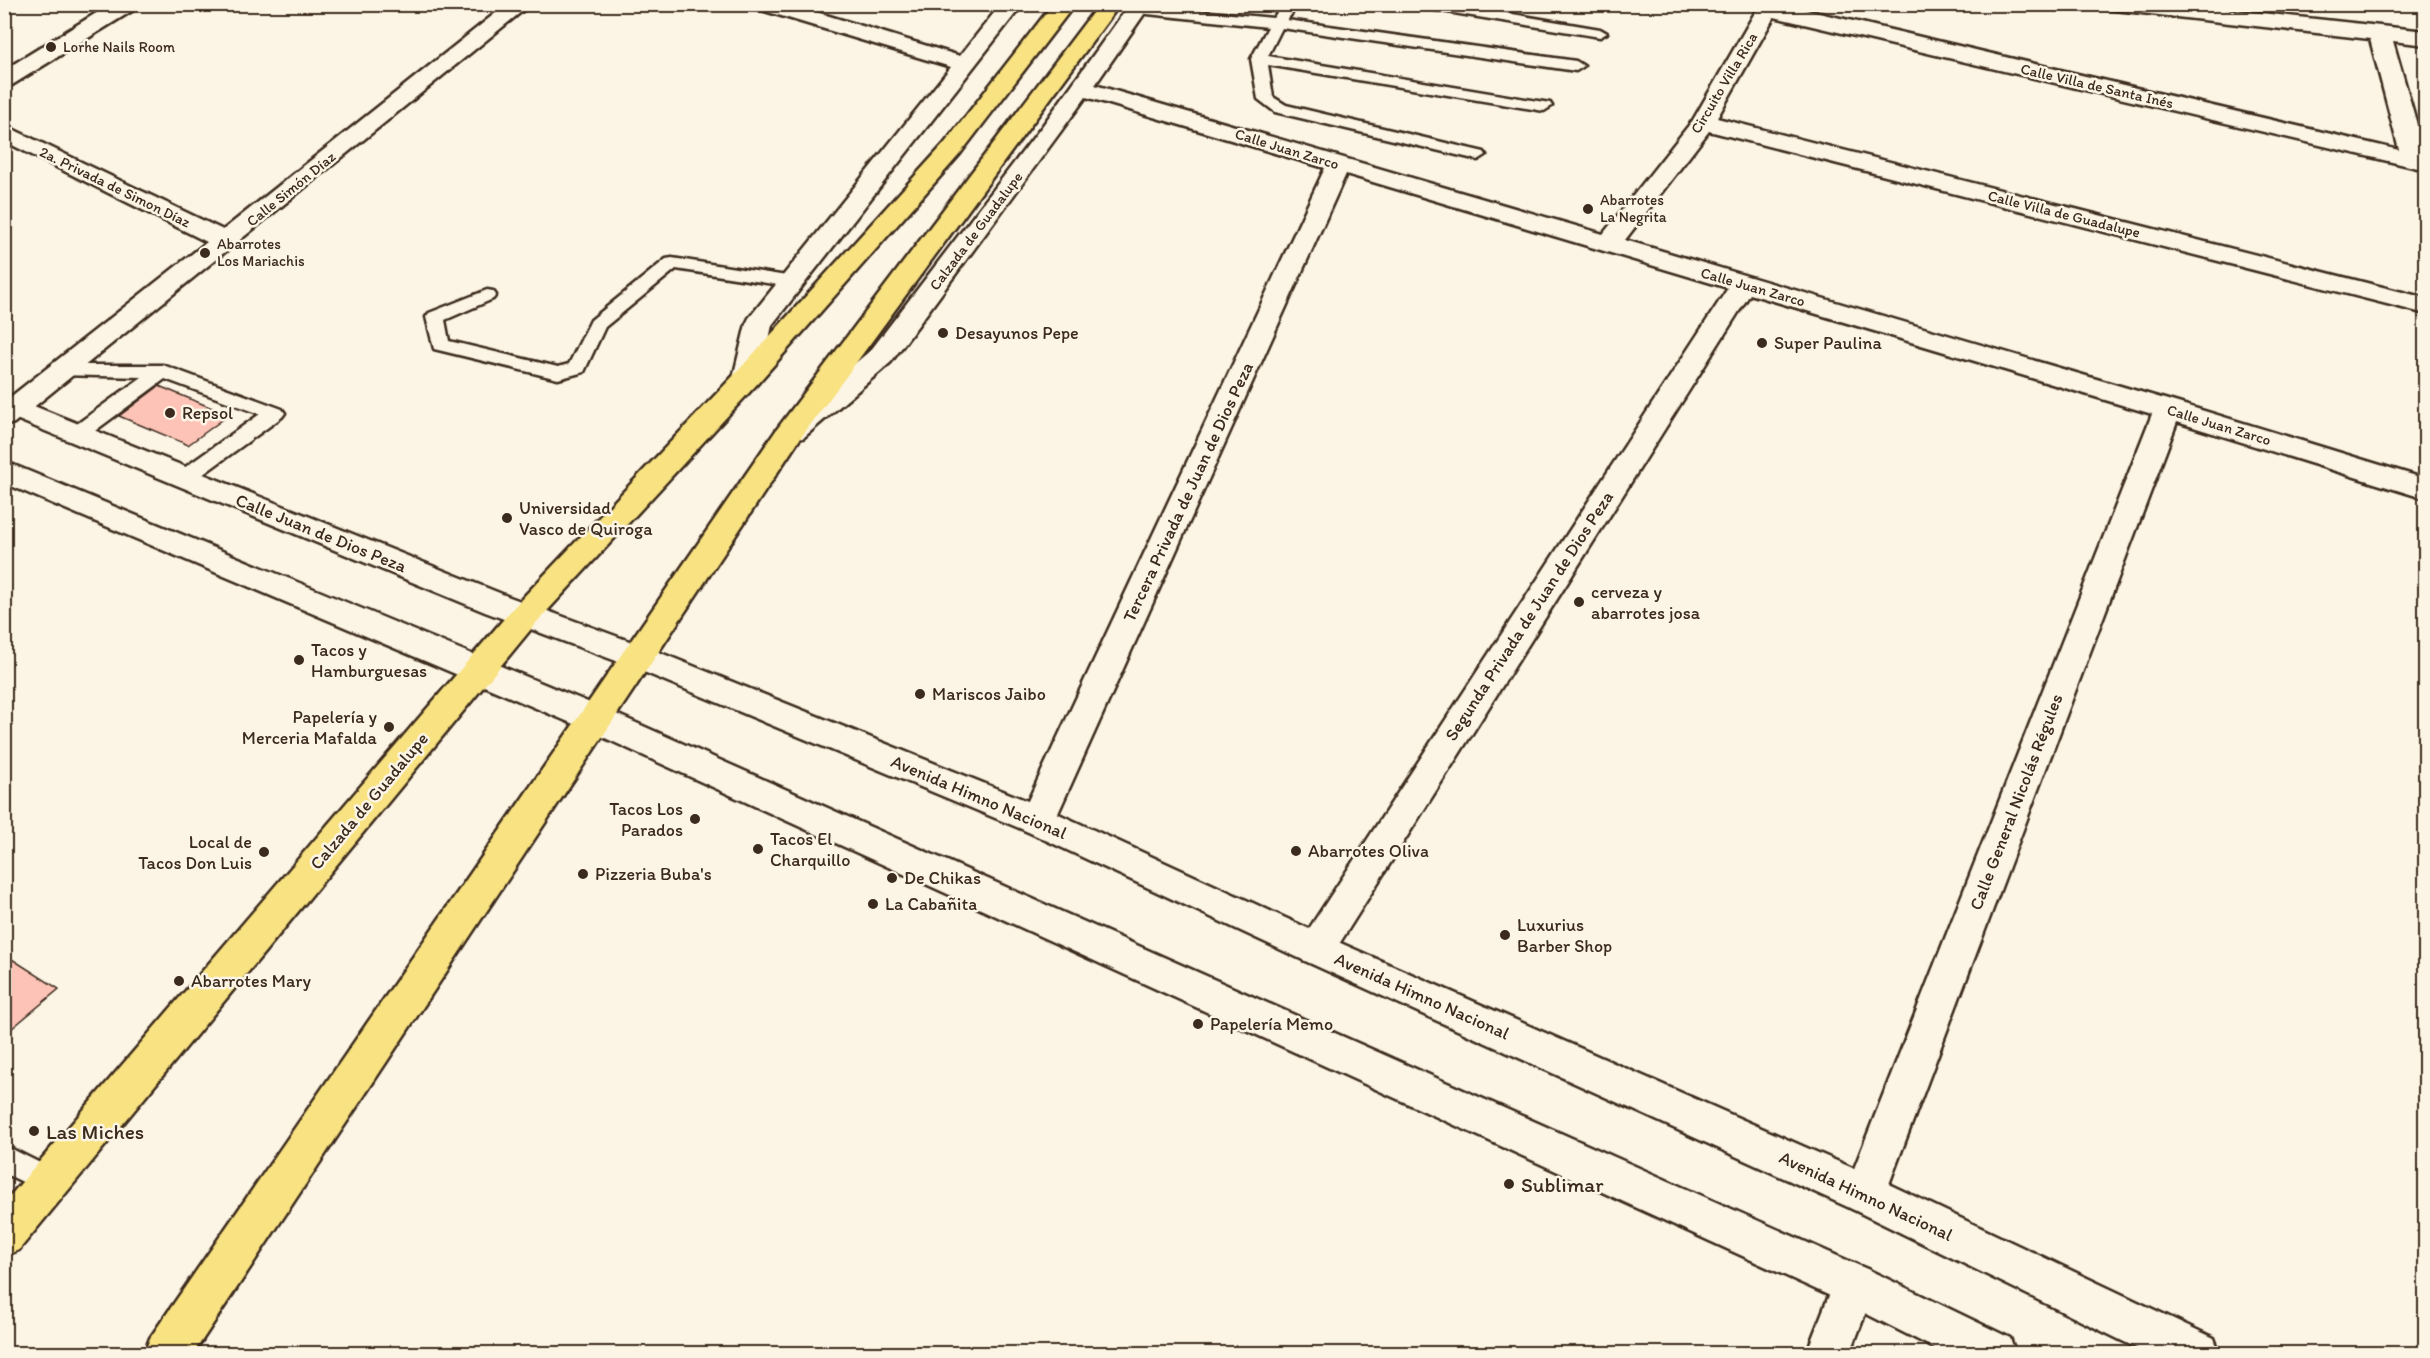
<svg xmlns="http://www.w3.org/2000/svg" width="2430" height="1358" viewBox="0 0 2430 1358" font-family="Itim,sans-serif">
<rect width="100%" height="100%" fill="#fcf5e5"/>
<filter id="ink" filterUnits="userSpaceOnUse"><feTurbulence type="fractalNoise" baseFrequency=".0167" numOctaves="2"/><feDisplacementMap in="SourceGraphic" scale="12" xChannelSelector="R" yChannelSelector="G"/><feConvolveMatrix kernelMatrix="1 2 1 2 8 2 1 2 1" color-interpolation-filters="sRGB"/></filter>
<g filter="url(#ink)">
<g fill="#fec3b7" stroke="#3b2a1e" stroke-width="1.5">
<path d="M 159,386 L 229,415 L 188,445 L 119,416 Z"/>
<path d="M 4,954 L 59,989 L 4,1035 Z"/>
</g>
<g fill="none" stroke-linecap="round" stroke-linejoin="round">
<g stroke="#3b2a1e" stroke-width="5">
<g id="lane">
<path d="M 1284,4 L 1299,4 L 1287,20 L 1576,61 L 1584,66 L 1576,71 L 1282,28 L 1268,56 L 1550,103 L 1552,106 L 1544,111 L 1268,65 L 1273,97 L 1286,105 L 1484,152 L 1486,155 L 1478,160 L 1275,112 L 1258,99 L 1251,59 L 1268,27 L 1138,13 L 1131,9 L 1138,5 L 1273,18 Z"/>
<path d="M 1416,4 L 1453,4 L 1600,29 L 1607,33 L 1600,37 L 1423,8 Z"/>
<path d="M 672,258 L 793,277 L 799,278 L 802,282 L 799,286 L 793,287 L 676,269 L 605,327 L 584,372 L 558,379 L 434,349 L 426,317 L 429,313 L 487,290 L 493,291 L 496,295 L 493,299 L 445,320 L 449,341 L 558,367 L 569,364 L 591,320 L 666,259 Z"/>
<path d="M 64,365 L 163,365 L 282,409 L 285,413 L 282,417 L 191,483 L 184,485 L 177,483 L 174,478 L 177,473 L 260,414 L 165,379 L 84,439 L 77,440 L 70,439 L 67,434 L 70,429 L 142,377 L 57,375 L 55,371 L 57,367 Z"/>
<path d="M 4,1145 L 60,1173 L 64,1182 L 60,1191 L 50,1195 L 4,1173 Z"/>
</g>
</g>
<g stroke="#3b2a1e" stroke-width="5">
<g id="street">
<path d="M 111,4 L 137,4 L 135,9 L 12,85 L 4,87 L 4,70 Z"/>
<path d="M 507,4 L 531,4 L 14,423 L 4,426 L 4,402 L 207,242 L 4,141 L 4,125 L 223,230 Z"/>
<path d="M 756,4 L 790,4 L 960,56 L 1001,4 L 1023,4 L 772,325 L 761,378 L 757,384 L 747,387 L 737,384 L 733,378 L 746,324 L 749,318 L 951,67 L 758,9 Z"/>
<path d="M 1130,4 L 1151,4 L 1095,85 L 1603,234 L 1693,120 L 1760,4 L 1781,4 L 2399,150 L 2370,39 L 2115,10 L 2107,9 L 2105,4 L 2179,4 L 2426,31 L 2426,45 L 2393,41 L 2426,156 L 2426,170 L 1774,17 L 1717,118 L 2426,298 L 2426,314 L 1709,131 L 1625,240 L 2178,403 L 2426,479 L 2426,499 L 2177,422 L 1880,1208 L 1865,1214 L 1850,1208 L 1844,1194 L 2152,414 L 1750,294 L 1329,960 L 1316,965 L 1303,960 L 1297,949 L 1303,938 L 1728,288 L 1346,174 L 1055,820 L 1050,830 L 1037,834 L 1024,830 L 1019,820 L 1325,168 L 1086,97 L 891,362 L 803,438 L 793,440 L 783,438 L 779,431 L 783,424 L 871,350 L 1043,125 Z"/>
<path d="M 1854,1264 L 1869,1270 L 1876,1285 L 1850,1354 L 1806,1354 L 1839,1270 Z"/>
</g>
</g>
<g stroke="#3b2a1e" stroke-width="5">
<g id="secondary">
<path d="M 4,394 L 507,596 L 651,649 L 1050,810 L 1329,938 L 1880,1180 L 2214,1338 L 2220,1354 L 2149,1354 L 1850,1208 L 1303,960 L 1024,830 L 627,665 L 485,612 L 4,414 Z"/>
<path d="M 4,461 L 607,710 L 1869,1270 L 2010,1338 L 2016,1354 L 1946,1354 L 1839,1300 L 583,728 L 4,483 Z"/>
</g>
</g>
<g stroke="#3b2a1e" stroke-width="5">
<g id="primary">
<path d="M 1053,4 L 1075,4 L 960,154 L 757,384 L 536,623 L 19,1250 L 4,1256 L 4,1203 L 514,607 L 737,372 L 944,144 Z"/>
<path d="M 1099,4 L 1120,4 L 797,443 L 193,1354 L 144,1354 L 150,1338 L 777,429 Z"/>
</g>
</g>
<use href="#lane" fill="#fcf5e5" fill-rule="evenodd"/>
<use href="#street" fill="#fcf5e5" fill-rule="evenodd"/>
<use href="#secondary" fill="#fcf5e5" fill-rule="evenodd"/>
<use href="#primary" fill="#f8e281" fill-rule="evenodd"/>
</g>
</g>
<g fill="#3b2a1e" stroke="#fcf5e5" stroke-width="2">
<circle cx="51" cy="47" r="6"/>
<circle cx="1588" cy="209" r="6"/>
<circle cx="205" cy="253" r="6"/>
<circle cx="943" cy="333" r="6"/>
<circle cx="1762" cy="343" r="6"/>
<circle cx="170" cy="413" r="6"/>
<circle cx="507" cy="518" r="6"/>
<circle cx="1579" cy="602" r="6"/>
<circle cx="299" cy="660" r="6"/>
<circle cx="920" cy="694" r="6"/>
<circle cx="389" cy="727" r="6"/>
<circle cx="695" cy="819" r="6"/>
<circle cx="758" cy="849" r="6"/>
<circle cx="1296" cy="851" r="6"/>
<circle cx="264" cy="852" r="6"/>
<circle cx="583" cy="874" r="6"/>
<circle cx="892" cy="878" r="6"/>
<circle cx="873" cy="904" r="6"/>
<circle cx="1505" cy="935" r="6"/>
<circle cx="179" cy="981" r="6"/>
<circle cx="1198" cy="1024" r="6"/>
<circle cx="34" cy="1131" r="6"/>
<circle cx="1509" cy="1184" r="6"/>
</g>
<g text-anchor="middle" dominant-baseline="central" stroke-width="5" stroke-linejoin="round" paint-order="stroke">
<g font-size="15" fill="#3b2a1e" stroke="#fcf5e5" text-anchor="start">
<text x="63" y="47">Lorhe Nails Room</text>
<text x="1600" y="200">Abarrotes<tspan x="1600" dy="17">La Negrita</tspan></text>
<text x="217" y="244">Abarrotes<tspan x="217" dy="17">Los Mariachis</tspan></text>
</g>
<g font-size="15" fill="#3b2a1e" stroke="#fcf5e5">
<text transform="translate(1724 83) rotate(-59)">Circuito Villa Rica</text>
<text transform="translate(2097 86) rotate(13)">Calle Villa de Santa Inés</text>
<text transform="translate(1287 149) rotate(17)">Calle Juan Zarco</text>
<text transform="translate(115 187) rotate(26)">2a. Privada de Simon Díaz</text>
<text transform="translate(291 189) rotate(-39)">Calle Simón Díaz</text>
<text transform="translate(2064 214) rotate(14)">Calle Villa de Guadalupe</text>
<text transform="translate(976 231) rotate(-53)">Calzada de Guadalupe</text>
<text transform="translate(1753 287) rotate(16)">Calle Juan Zarco</text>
<text transform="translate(2219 425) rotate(17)">Calle Juan Zarco</text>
</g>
<g font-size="18" fill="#3b2a1e" stroke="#fcf5e5" text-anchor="start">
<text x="955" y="333">Desayunos Pepe</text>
<text x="1774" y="343">Super Paulina</text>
<text x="182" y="413">Repsol</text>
<text x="519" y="508">Universidad<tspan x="519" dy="21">Vasco de Quiroga</tspan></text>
<text x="1591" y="592">cerveza y<tspan x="1591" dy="21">abarrotes josa</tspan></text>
<text x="311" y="650">Tacos y<tspan x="311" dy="21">Hamburguesas</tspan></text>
<text x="932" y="694">Mariscos Jaibo</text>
<text x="377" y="717" text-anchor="end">Papelería y<tspan x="377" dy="21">Merceria Mafalda</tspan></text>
<text x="683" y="809" text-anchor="end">Tacos Los<tspan x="683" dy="21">Parados</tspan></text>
<text x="770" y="839">Tacos El<tspan x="770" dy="21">Charquillo</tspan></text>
<text x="252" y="842" text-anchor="end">Local de<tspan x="252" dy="21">Tacos Don Luis</tspan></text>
<text x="1308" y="851">Abarrotes Oliva</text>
<text x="595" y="874">Pizzeria Buba's</text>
<text x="904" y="878">De Chikas</text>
<text x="885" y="904">La Cabañita</text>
<text x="1517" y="925">Luxurius<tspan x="1517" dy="21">Barber Shop</tspan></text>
<text x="191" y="981">Abarrotes Mary</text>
<text x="1210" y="1024">Papelería Memo</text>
</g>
<g font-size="18" fill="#3b2a1e" stroke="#fcf5e5">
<text transform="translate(1188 492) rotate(-65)">Tercera Privada de Juan de Dios Peza</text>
<text transform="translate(321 533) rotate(22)">Calle Juan de Dios Peza</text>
<text transform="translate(1529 616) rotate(-57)">Segunda Privada de Juan de Dios Peza</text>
<text transform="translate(979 797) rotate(23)">Avenida Himno Nacional</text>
<text transform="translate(369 801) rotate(-50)">Calzada de Guadalupe</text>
<text transform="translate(2016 802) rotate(-69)">Calle General Nicolás Régules</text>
<text transform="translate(1422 996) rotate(24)">Avenida Himno Nacional</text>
<text transform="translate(1866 1196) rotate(25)">Avenida Himno Nacional</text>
</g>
<g font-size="21" fill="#3b2a1e" stroke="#fcf5e5" text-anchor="start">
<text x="46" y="1131">Las Miches</text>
<text x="1521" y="1184">Sublimar</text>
</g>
</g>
<rect width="2430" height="1358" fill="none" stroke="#fcf5e5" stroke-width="24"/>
<rect x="12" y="12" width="2406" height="1334" fill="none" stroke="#3b2a1e" stroke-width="2" filter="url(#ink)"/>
</svg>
